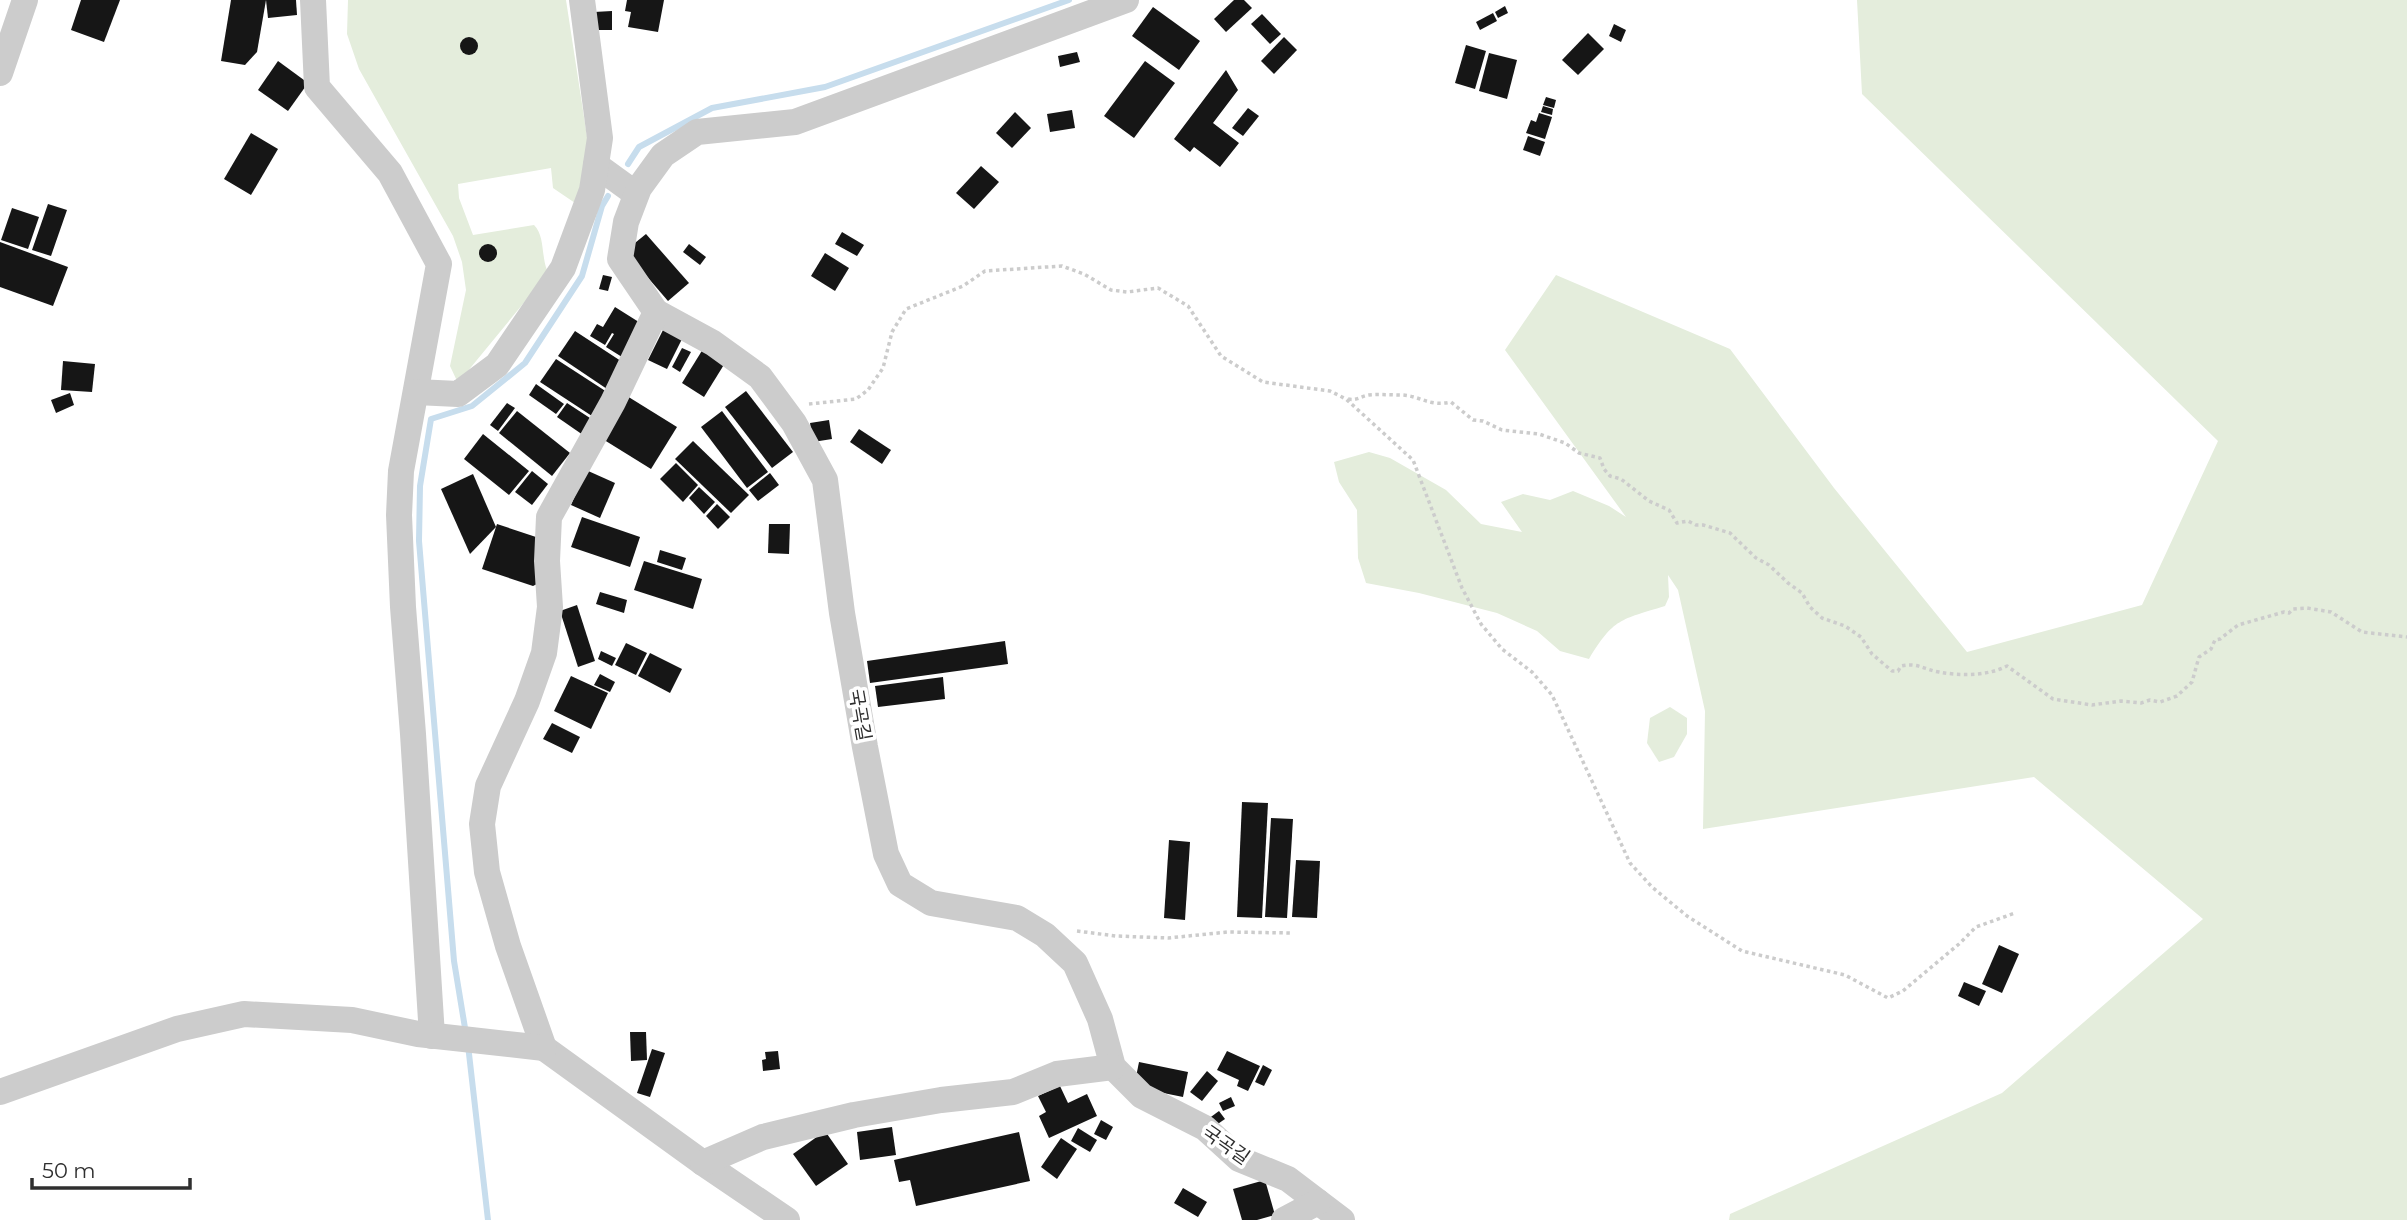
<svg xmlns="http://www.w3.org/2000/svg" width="2407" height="1220" viewBox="0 0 2407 1220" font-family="Montserrat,'Noto Sans KR',sans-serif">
<rect width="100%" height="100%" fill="#fff"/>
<g fill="#e4eddc">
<path d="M 348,0 L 566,0 L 588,143 L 581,195 L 575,203 L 553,188 L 551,168 L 458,184 L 459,198 L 473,235 L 534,225 C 545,236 541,255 547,270 L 536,288 L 458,383 L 450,366 L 466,290 L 462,262 L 453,236 L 359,69 L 347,34 Z"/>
<path d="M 1857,0 L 2407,0 L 2407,1220 L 1729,1220 L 1730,1214 L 2002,1093 L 2203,919 L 2034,777 L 1703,829 L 1705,711 L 1678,590 L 1668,575 L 1669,597 L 1665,606 C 1620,620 1614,618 1589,659 L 1560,651 L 1537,631 L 1497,613 L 1419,593 L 1366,583 L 1358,558 L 1357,510 L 1339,482 L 1334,462 L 1369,452 L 1390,458 L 1446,490 L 1481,524 L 1522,532 L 1501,502 L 1523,494 L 1550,500 L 1573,491 L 1609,506 L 1626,517 L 1505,350 L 1556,275 L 1730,349 L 1834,488 L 1967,652 L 2142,605 L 2218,441 L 1862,94 Z"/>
<path d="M 1670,707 L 1687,718 L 1687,734 L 1674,757 L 1659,762 L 1647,743 L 1650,718 Z"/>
</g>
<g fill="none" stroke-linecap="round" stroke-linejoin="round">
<g stroke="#c7dded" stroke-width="6">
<path d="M 628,164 L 639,147 L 712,108 L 825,87 L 1069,0"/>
<path d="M 466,1034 L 454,961 L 419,541 L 420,486 L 431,419 L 472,406 L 525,363 L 582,276 L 602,206 L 608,196"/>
<path d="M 468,1045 L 488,1220"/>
</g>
</g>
<g fill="#161616">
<path d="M 81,0 L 120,0 L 104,42 L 71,30 Z"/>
<path d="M 231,0 L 266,0 L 257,52 L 245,65 L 221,61 Z"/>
<path d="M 266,0 L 296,0 L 297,15 L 268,18 Z"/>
<path d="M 627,0 L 664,0 L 658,32 L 628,27 L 631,12 L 625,11 Z"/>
<path d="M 1234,0 L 1244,0 L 1252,8 L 1226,32 L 1214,19 Z"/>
<path d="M 1505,6 L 1508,13 L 1498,18 L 1495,12 Z"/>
<path d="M 1153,7 L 1200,41 L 1179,70 L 1132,36 Z"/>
<path d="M 612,11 L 612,30 L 594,30 L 594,12 Z"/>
<path d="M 1493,13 L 1497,21 L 1480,30 L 1476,22 Z"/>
<path d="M 1262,14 L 1281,34 L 1270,44 L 1251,24 Z"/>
<path d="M 1614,24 L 1626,30 L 1621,42 L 1609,36 Z"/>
<path d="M 1588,33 L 1604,49 L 1578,75 L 1562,60 Z"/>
<circle cx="469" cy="46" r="9"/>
<path d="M 1284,37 L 1297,50 L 1274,74 L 1261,61 Z"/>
<path d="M 1466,45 L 1486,51 L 1475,89 L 1455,83 Z"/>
<path d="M 1077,52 L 1080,62 L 1060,67 L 1058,56 Z"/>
<path d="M 1489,53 L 1517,60 L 1507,99 L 1479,91 Z"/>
<path d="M 278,61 L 308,83 L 288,111 L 258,90 Z"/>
<path d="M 1145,61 L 1175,83 L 1134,138 L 1104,116 Z"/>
<path d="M 1226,70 L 1238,90 L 1213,123 L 1239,143 L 1220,167 L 1194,147 L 1190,152 L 1174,139 Z"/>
<path d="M 1546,97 L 1556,100 L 1554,108 L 1543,105 Z"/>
<path d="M 1543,106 L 1553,109 L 1552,115 L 1541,112 Z"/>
<path d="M 1248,108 L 1259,116 L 1243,136 L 1232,128 Z"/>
<path d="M 1072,110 L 1075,128 L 1050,132 L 1047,114 Z"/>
<path d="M 1015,112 L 1031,128 L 1012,148 L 996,133 Z"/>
<path d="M 1539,113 L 1552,117 L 1545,139 L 1526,133 L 1531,120 L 1536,122 Z"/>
<path d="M 251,133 L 278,149 L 251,195 L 224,179 Z"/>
<path d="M 1528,136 L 1545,142 L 1540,156 L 1523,150 Z"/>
<path d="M 981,166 L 999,182 L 974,209 L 956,193 Z"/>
<path d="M 48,204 L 67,210 L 51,256 L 32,250 Z"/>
<path d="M 12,208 L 39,217 L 28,249 L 1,240 Z"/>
<path d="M 842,232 L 864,245 L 857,256 L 835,244 Z"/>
<path d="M 646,234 L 689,283 L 668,301 L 625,251 Z"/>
<path d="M 0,242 L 68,267 L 53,306 L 0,287 Z"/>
<circle cx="488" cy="253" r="9"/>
<path d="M 689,244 L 706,257 L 700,265 L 683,252 Z"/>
<path d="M 825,253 L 849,268 L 835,291 L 811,276 Z"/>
<path d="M 603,275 L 612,277 L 608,291 L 599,289 Z"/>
<path d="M 615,307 L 642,324 L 622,357 L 606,347 L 614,334 L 612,333 L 605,345 L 590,336 L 597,324 L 603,327 Z"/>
<path d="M 665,326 L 684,335 L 667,369 L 648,360 Z"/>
<path d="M 575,331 L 627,365 L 610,391 L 558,356 Z"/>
<path d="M 682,348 L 691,352 L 680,372 L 672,367 Z"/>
<path d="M 703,349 L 725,363 L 704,397 L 682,383 Z"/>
<path d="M 556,359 L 610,394 L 595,418 L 540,382 Z"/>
<path d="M 63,361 L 95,364 L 92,392 L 61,390 Z"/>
<path d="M 536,384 L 564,404 L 556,414 L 529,395 Z"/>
<path d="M 746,391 L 793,452 L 772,468 L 725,407 Z"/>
<path d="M 70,393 L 74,405 L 56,413 L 51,400 Z"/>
<path d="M 627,396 L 677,427 L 651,469 L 601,438 Z"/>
<path d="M 507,403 L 515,408 L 498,431 L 490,425 Z"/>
<path d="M 567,403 L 593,420 L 583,435 L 557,417 Z"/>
<path d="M 517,411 L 570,453 L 552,476 L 499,433 Z"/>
<path d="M 722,411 L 768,472 L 747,488 L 701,427 Z"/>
<path d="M 829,420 L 832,439 L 813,442 L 810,423 Z"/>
<path d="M 859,429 L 891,450 L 882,464 L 850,442 Z"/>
<path d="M 483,434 L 529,471 L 509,495 L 464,459 Z"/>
<path d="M 693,441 L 749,495 L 731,513 L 675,459 Z"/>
<path d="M 676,463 L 698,485 L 683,502 L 660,479 Z"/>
<path d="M 586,470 L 615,483 L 600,518 L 571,505 Z"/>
<path d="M 532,471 L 548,484 L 532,505 L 515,492 Z"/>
<path d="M 770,473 L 779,485 L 758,501 L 749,490 Z"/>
<path d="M 473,474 L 496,527 L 470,554 L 441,489 Z"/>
<path d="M 699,487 L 715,502 L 704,514 L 689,498 Z"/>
<path d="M 717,504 L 730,517 L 718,529 L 706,516 Z"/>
<path d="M 582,517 L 640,537 L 630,567 L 571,547 Z"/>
<path d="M 497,524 L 539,538 L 543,581 L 533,586 L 482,569 Z"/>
<path d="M 769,524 L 790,524 L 789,554 L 768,553 Z"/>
<path d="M 660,550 L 686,558 L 682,570 L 657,562 Z"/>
<path d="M 644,561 L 702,579 L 693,609 L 634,590 Z"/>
<path d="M 600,592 L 627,600 L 624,613 L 596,604 Z"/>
<path d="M 577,605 L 595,661 L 578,667 L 560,611 Z"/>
<path d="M 1005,641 L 1008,664 L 870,683 L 867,661 Z"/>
<path d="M 626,643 L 647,653 L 636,675 L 615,665 Z"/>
<path d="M 601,651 L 616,658 L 612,666 L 598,659 Z"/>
<path d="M 650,653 L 682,669 L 670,693 L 638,676 Z"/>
<path d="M 600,674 L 615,682 L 610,692 L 594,685 Z"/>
<path d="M 571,676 L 608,693 L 591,729 L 554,711 Z"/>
<path d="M 943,677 L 945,699 L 878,707 L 875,686 Z"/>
<path d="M 552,723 L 580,737 L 572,753 L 543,739 Z"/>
<path d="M 1242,802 L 1268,803 L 1262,918 L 1237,917 Z"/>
<path d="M 1271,818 L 1293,819 L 1287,918 L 1265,917 Z"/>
<path d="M 1169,840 L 1190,842 L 1185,920 L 1164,918 Z"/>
<path d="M 1296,860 L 1320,861 L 1317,918 L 1292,917 Z"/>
<path d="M 1999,945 L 2019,954 L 2002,993 L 1982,984 Z"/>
<path d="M 1964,982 L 1986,991 L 1979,1006 L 1958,996 Z"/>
<path d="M 630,1032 L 646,1032 L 647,1060 L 631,1061 Z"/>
<path d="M 652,1049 L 665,1053 L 650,1097 L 637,1093 Z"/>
<path d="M 778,1051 L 780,1069 L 763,1071 L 762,1060 L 766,1059 L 765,1052 Z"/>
<path d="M 1227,1051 L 1260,1066 L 1248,1091 L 1237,1086 L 1239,1080 L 1217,1070 Z"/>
<path d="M 1139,1062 L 1188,1072 L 1183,1097 L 1134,1087 Z"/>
<path d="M 1263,1065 L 1272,1070 L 1264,1086 L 1255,1082 Z"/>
<path d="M 1207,1071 L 1218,1081 L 1202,1101 L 1190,1092 Z"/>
<path d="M 1060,1086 L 1068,1103 L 1087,1094 L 1097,1116 L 1049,1138 L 1039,1116 L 1046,1112 L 1038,1096 Z"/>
<path d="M 1231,1097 L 1235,1106 L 1223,1111 L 1219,1103 Z"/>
<path d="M 1219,1111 L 1225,1119 L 1209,1130 L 1204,1122 Z"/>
<path d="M 1101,1120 L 1113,1127 L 1106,1140 L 1094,1134 Z"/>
<path d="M 892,1127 L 896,1155 L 860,1160 L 857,1132 Z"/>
<path d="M 1078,1128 L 1097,1140 L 1090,1152 L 1071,1141 Z"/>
<path d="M 825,1131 L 848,1164 L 816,1186 L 793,1154 Z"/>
<path d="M 1019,1132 L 1030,1181 L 916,1206 L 910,1180 L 899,1182 L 894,1160 Z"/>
<path d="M 1061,1138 L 1077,1149 L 1057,1179 L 1041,1167 Z"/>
<path d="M 1265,1180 L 1275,1215 L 1257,1220 L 1242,1220 L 1233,1189 Z"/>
<path d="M 1183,1188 L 1207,1202 L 1198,1217 L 1174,1203 Z"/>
</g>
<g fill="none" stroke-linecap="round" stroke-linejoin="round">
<g stroke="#ccc" stroke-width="3.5" stroke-dasharray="3.5 3.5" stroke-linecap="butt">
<path d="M 1348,399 C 1357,401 1361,396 1369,395 C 1380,394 1391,395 1402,395 C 1421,396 1429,407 1451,402 L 1473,420 L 1483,421 L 1502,430 L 1539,434 L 1565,443 L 1579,453 L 1600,458 L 1604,469 L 1610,476 L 1621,479 L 1649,501 L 1669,510 L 1677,523 L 1688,521 L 1696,525 L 1703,525 L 1730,533 L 1756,558 L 1769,565 L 1788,583 L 1802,593 L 1810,607 L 1822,618 L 1845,626 L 1861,637 L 1872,654 L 1892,671 L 1898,671 L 1901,666 C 1917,662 1925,670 1939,672 C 1960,676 1988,676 2007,666 L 2053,699 L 2092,705 L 2121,701 L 2141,703 L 2150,700 L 2160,702 L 2177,696 L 2192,682 L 2199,657 L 2211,649 L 2215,640 L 2220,639 L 2238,625 L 2284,612 L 2289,613 L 2293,609 L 2307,608 L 2331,612 L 2362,632 L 2407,637"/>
<path d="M 809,404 L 856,399 L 868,390 L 883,368 L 892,332 L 906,309 L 963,286 L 985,271 L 1062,266 L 1084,274 L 1111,290 L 1127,292 L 1158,288 L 1188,306 L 1221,356 L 1263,382 L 1330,391 L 1346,399 L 1413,460 L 1462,588 L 1481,624 L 1502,649 L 1532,672 L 1552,695 L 1630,863 L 1652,887 L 1687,916 L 1742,951 L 1845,975 L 1888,998 L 1903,991 L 1959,944 L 1976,927 L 2015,913"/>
<path d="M 1077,931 L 1116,936 L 1168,938 L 1228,932 L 1292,933"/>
</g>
<g stroke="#ccc" stroke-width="26">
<path d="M 313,0 L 317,87 L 390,173 L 439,264 L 401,471 L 399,515 L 403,607 L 413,734 L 432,1036"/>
<path d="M 0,73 L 25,0"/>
<path d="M 596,165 L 636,194"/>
<path d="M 656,312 L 713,343 L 760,377 L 794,423 L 825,480 L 842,613 L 865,747 L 886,854 L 900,884 L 931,903 L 1017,918 L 1045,935 L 1075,963 L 1100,1019 L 1113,1067 L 1142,1096 L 1205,1128 L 1239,1159 L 1288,1179 L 1342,1220"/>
<path d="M 416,392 L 458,394 L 497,365 L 563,268 L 592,190 L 600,138 L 582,0"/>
<path d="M 544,1048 L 508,946 L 487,872 L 482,824 L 488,786 L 527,701 L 544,653 L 550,607 L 547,561 L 549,517 L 613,402 L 656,312 L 620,259 L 626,222 L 639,188 L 663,155 L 697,132 L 795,122 L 1126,0"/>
<path d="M 544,1048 L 703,1163 L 787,1220"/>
<path d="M 0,1092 L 177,1029 L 244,1014 L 352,1020 L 418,1034 L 544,1048"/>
<path d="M 703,1163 L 763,1137 L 854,1115 L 941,1100 L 1013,1092 L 1057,1074 L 1113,1067"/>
<path d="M 1284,1220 L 1318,1202"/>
</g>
</g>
<g text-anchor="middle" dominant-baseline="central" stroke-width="7" stroke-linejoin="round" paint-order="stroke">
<g font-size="19" fill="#2f2f2f" stroke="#fff">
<text transform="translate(860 715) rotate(80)">국곡길</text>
<text transform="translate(1226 1145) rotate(35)">국곡길</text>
</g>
</g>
<path d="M32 1178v10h158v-10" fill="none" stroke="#2f2f2f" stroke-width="3.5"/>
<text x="42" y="1178" font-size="21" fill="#2f2f2f" stroke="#ffffff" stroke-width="5" paint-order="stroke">50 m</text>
</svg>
